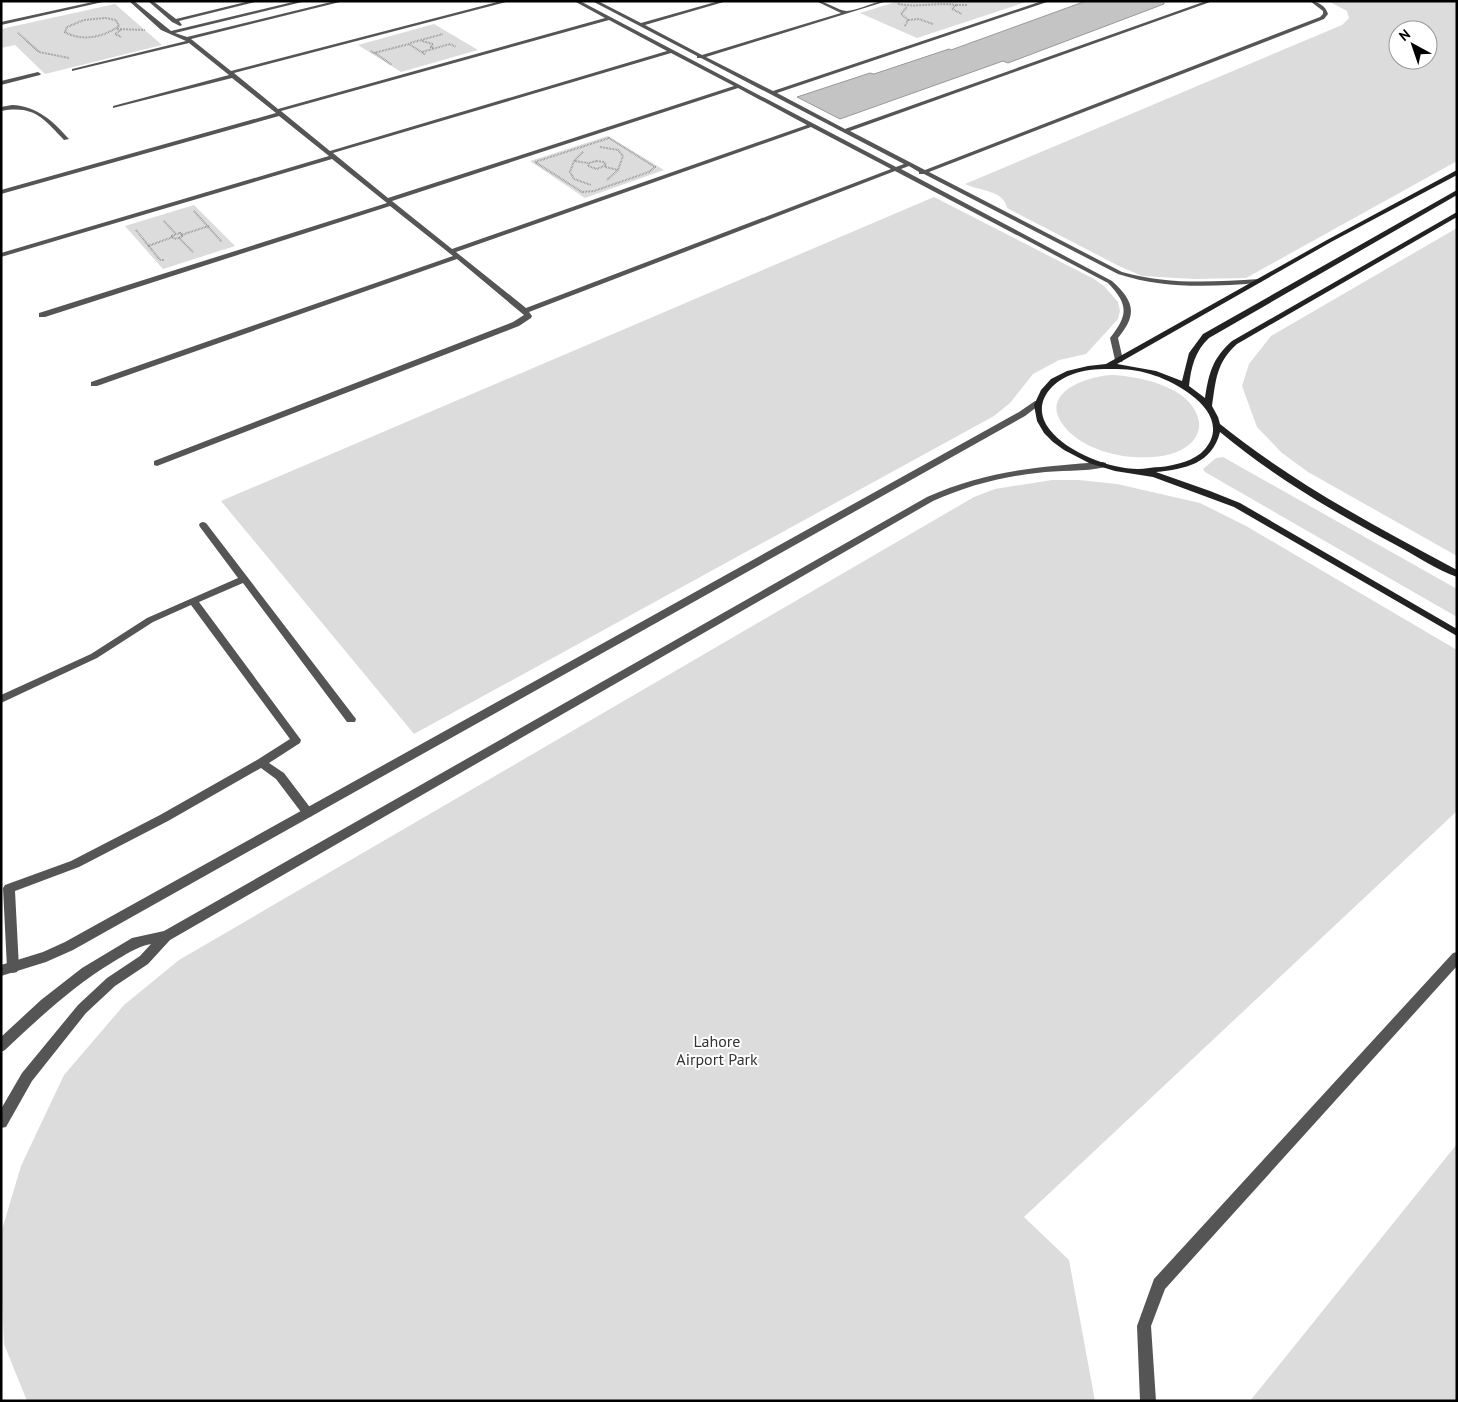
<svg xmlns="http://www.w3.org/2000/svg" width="1458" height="1402" viewBox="0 0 1458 1402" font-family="'PT Sans',sans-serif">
<rect width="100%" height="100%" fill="#fff"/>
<g fill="#dcdcdc" fill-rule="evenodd">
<path d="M 899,1 L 1029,1 L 917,38 L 860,13 Z"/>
<path d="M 1328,1 L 1457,1 L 1457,161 L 1246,278 L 1194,279 L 1142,276 L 1119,266 L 1007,208 C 1004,190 979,191 965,184 L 1342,25 L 1349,18 L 1347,11 ZM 1398,30 L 1428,30 L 1428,60 L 1398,60 Z"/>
<path d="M 115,4 L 162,45 L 45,74 L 15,45 L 1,48 L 1,29 Z"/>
<path d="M 434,24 L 478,50 L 401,72 L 358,45 Z"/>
<path d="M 608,136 L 664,170 L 585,198 L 530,161 Z"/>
<path d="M 934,197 L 1094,279 L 1104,286 L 1118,302 L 1120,311 L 1118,319 L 1086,354 L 1059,360 L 1033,374 L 1010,403 L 994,416 L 414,734 L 221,501 Z"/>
<path d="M 194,205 L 235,246 L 163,269 L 125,226 Z"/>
<path d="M 1457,228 L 1457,556 L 1308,472 L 1282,453 L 1257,427 L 1242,386 L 1249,364 L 1271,336 Z"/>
<path d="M 1111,375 C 1139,376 1194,387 1199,422 C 1200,429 1197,437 1192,442 C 1182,452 1167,456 1153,457 C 1127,459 1095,453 1074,436 C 1032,400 1075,378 1111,375 Z"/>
<path d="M 1223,457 L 1457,589 L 1457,617 L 1205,472 L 1203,469 L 1216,458 Z"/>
<path d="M 1052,480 L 1079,480 L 1117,484 L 1200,503 L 1246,526 L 1457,650 L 1457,811 L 1024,1217 L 1069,1260 L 1095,1401 L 27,1401 L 4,1344 L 1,1277 L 1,1233 L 21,1166 L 64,1075 L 124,1005 L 179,960 L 974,497 L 995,489 Z"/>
<path d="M 1457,1144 L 1457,1401 L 1250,1401 Z"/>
</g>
<path fill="#c4c4c4" stroke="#999" d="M 1086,1 L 1164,1 L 1164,4 L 1008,63 L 1003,61 L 840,119 L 797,97 L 870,73 L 874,74 L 949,49 L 951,50 Z"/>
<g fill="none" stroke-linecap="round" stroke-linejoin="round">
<g stroke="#777" stroke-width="2" stroke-dasharray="0.5 1" stroke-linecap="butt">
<path d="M 898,4 C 917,8 937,2 956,5 L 952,9 L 962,14"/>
<path d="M 956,5 L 968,5"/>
<path d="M 105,18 L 116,20 L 119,26 C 104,37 82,42 65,32 L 67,27 L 84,20 Z"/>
<path d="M 908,20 L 919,19 L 933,24"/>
<path d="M 905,26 L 908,20 L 901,14 L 907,7"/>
<path d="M 117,29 L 145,30"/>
<path d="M 121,30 L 115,34 L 121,37"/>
<path d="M 18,33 L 39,52 L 69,58"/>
<path d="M 422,41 L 433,44 L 431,47 L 433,48"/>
<path d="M 410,43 L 443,34"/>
<path d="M 371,51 L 374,53 L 409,44 L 426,55"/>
<path d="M 422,52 L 450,44 L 456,47"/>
<path d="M 375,53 L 392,65"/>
<path d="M 609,138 L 655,167 L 649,172 L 594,191 L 582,192 L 535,162 Z"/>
<path d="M 600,147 L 618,150 L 623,156 L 618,170 L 607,180"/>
<path d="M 583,152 L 574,161 L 570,172 L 574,179 L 591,185"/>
<path d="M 575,161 L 588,163"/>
<path d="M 596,161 L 604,162 L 606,165 L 597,169 L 588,166 L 589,163 Z"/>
<path d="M 605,167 L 618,170"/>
<path d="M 194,211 L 222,242"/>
<path d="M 164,221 L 176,234"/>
<path d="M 136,230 L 160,260 L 164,260"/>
<path d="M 180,233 L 183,236 L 175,239 L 171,236 Z"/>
<path d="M 181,235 L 209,226"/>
<path d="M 179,238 L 193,252"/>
<path d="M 148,246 L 173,237"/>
</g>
<g fill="#555" fill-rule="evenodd">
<path d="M 38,72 L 41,74 L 40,75 L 1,85 L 1,81 Z"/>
<path d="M 203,522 L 206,523 L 356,719 L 355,722 L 347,722 L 243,583 L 199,602 L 301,740 L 300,743 L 269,763 L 284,773 L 312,810 L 313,813 L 312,816 L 308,817 L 304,816 L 276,779 L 261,768 L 168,821 L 79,867 L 15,891 L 19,968 L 17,972 L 13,973 L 9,972 L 7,968 L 3,888 L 5,885 L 71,861 L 160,815 L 257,760 L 290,739 L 191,605 L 153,622 L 97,658 L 1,703 L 1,695 L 91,654 L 147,618 L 238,578 L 200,527 L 199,525 L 200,523 Z"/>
<path d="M 1457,952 L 1457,966 L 1165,1289 L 1151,1326 L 1156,1401 L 1140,1401 L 1137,1326 L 1154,1279 L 1453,953 Z"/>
</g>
<g fill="#555" fill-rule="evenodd">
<path d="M 97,1 L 107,1 L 1,25 L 1,22 Z"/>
<path d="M 129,1 L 134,1 L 171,31 L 297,1 L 306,1 L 175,33 L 187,37 L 335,1 L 344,1 L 191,39 L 231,71 L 501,1 L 510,1 L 234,73 L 278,109 L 605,18 L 574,1 L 580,1 L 896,167 L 904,164 L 701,58 L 697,58 L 697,56 L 592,1 L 598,1 L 641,23 L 719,1 L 727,1 L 645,25 L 702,55 L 841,13 L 816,1 C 827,1 838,11 847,11 C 860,10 873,1 887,1 L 706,57 L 773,91 L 1042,1 L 1050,1 L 777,93 L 845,129 L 1206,1 L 1213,1 L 850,131 L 925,170 L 1320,17 L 1323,14 L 1323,11 L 1310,1 C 1317,1 1326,6 1328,14 L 1324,19 L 929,172 L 1122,272 C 1168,285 1213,282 1259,279 L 1262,281 L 1261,282 C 1251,284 1241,284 1230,285 C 1191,287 1155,286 1118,274 L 924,174 L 919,174 L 919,172 L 909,166 L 901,169 L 1112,281 C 1134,301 1138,314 1118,338 L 1123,360 L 1122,362 L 1116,362 L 1115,360 L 1110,338 C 1128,315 1129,305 1108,283 L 895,171 L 529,312 L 532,316 L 531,318 L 519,326 L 157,466 L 154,465 L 154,461 L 513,322 L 524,315 L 457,259 L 97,386 L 91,386 L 91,382 L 453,256 L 390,206 L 45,317 L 39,317 L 39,313 L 387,203 L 332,159 L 1,257 L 1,253 L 329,156 L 279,116 L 1,194 L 1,190 L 276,113 L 232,78 L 113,108 L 113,106 L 229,75 L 189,43 L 72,71 L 72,69 L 186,41 L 161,30 ZM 609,20 L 667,51 L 330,151 L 281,111 ZM 671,53 L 734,86 L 388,198 L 333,153 ZM 738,88 L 807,125 L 452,249 L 392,201 ZM 811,127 L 891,169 L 526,308 L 456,252 Z"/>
<path d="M 148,1 L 153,1 L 176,19 L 250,1 L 259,1 L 179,21 L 182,25 L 180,26 L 172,22 Z"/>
<path d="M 12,105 C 37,106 53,121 69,139 L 64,140 C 43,118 34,105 1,111 L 1,107 Z"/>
<path d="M 1035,401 L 1038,401 L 1042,403 L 1025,416 L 73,950 L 46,962 L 1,976 L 1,965 L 43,952 L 65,942 L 1019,412 Z"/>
<path d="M 1103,462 L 1106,463 L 1106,467 C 1084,472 1059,470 1037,473 C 1000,477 967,486 933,501 L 170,940 L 148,964 L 115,986 L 86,1013 L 32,1081 L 6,1127 L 1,1128 L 1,1109 L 22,1073 L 78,1005 L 107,978 L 140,956 L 151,944 C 136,947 125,955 113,962 C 72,987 39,1018 5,1050 L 1,1052 L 1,1037 L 41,1000 L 82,968 L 132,938 L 164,931 L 927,497 C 985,471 1041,466 1103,462 Z"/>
</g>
<path fill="#222" fill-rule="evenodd" d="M 1457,170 L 1457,175 L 1331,242 L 1117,364 L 1156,371 L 1182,381 L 1189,353 L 1203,334 L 1457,190 L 1457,195 L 1209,338 C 1195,351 1191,367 1189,386 L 1205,398 C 1209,373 1212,359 1232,341 L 1457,212 L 1457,217 L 1237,344 C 1216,363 1216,380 1212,406 L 1218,417 L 1220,424 C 1293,483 1375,526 1457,570 L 1457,577 C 1437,570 1415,555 1396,545 C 1334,512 1274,477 1220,432 C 1212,464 1185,469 1156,472 L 1210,491 L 1240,503 L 1457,629 L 1457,636 L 1234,507 L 1153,477 L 1115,471 L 1089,463 L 1064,450 L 1053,442 L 1044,433 L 1037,421 L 1034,405 L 1041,390 L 1051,379 L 1067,371 L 1088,366 L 1106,364 L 1327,240 ZM 1113,369 C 1126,369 1138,370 1150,374 C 1178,382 1234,414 1205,449 C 1195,461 1176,465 1161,467 C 1153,467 1145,469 1138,469 C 1110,469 1067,452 1050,430 C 1030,405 1050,381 1076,373 C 1088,369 1100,369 1113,369 Z"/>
</g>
<g text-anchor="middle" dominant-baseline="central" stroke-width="4" stroke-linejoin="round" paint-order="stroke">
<g font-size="16" fill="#333" stroke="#fff">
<text x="717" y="1041">Lahore<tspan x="717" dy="18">Airport Park</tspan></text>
</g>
</g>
<rect width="1458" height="1402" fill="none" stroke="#000000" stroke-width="5"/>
<g transform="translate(1413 45) rotate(320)"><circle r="24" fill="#ffffff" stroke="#999999"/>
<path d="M0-4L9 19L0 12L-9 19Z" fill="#000000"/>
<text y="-8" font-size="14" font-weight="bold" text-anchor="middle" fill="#000000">N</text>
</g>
</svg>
